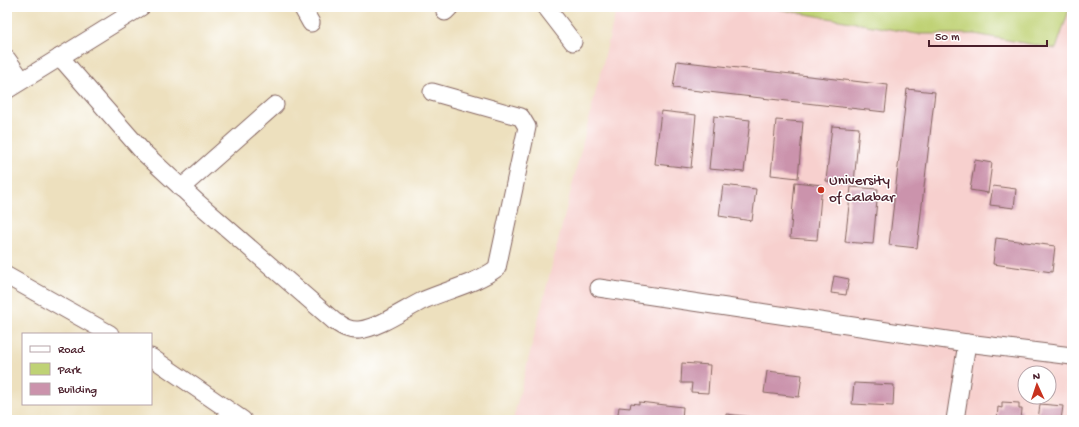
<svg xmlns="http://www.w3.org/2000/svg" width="1079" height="427" viewBox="0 0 1079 427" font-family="'Gochi Hand',sans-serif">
<rect width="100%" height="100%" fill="#fff"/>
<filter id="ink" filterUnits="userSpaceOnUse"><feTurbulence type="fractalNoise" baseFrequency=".025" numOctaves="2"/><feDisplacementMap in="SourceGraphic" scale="8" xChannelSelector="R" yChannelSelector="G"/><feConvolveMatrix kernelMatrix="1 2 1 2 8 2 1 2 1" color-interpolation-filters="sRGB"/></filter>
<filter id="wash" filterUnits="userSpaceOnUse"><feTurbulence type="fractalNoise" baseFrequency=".012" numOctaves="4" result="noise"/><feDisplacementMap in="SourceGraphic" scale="16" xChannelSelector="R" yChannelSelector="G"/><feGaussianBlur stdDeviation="0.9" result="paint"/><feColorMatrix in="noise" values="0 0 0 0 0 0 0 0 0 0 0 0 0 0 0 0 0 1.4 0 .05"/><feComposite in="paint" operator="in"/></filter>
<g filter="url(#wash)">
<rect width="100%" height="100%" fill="#ede0be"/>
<path fill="#f7d0ce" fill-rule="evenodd" d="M 617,7 L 1072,7 L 1072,420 L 513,420 ZM 1025,373 L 1049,373 L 1049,397 L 1025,397 Z"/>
<path fill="#bfd275" stroke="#847850" d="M 767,7 L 1070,7 L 1056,49 L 975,34 L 917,34 Z"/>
<g id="blocks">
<g fill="#cb93ac">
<path d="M 677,61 L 888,85 L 885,112 L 673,88 Z"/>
<path d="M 907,89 L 935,92 L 917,248 L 889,245 Z"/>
<path d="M 661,111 L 696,115 L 691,168 L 655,164 Z"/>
<path d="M 714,116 L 750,120 L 744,172 L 709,169 Z"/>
<path d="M 776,120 L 803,122 L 798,178 L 771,175 Z"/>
<path d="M 832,126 L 859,128 L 854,183 L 826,181 Z"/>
<path d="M 975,160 L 992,163 L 988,193 L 970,190 Z"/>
<path d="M 795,182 L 822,185 L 817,240 L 790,238 Z"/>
<path d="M 723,185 L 756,189 L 752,221 L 719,216 Z"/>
<path d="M 993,186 L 1016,189 L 1014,208 L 990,205 Z"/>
<path d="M 851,187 L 878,189 L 873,244 L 845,242 Z"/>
<path d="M 996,238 L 1055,246 L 1052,272 L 993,264 Z"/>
<path d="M 834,276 L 849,279 L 846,295 L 831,293 Z"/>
<path d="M 682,363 L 710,365 L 708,393 L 691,392 L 692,383 L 681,383 Z"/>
<path d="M 767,371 L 802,375 L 799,397 L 764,393 Z"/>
<path d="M 854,383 L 894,385 L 893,406 L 852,404 Z"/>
<path d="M 639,402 L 683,407 L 682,420 L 617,420 L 619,407 L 630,408 L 631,403 L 639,404 Z"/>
<path d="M 1002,402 L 1019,403 L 1019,409 L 1022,409 L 1021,420 L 994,420 L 995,418 L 997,419 L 998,407 L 1002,408 Z"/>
<path d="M 1040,404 L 1063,406 L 1061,420 L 1038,420 Z"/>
<path d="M 726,414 L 771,419 L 771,420 L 714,420 L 715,418 L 726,419 Z"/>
</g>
</g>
</g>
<g filter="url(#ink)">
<use href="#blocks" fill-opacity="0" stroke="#83635e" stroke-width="1"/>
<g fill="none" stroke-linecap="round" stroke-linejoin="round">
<g stroke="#83635e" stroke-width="19">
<g id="minor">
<path d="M 302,7 L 311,23"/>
<path d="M 546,7 L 573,42"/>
<path d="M 445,12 L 450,7"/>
<path d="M 60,57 L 143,152 L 198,203 L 334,321 C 342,326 349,331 359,330 C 379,328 405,309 424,300 C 447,290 477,283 497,268 L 527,127 L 521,117 L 432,92"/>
<path d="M 7,59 L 22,80"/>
<path d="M 7,90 L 141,7"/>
<path d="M 181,188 L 275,105"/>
<path d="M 7,276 L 110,334"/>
<path d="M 599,288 L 967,343 L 1072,356"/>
<path d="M 151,357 L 243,420"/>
<path d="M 955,420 L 967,343"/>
</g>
</g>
<use href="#minor" stroke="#fff" stroke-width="17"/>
</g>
</g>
<circle fill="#c8321e" stroke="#fff" stroke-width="1.5" cx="821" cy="190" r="4"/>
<g text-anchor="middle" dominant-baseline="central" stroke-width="3" stroke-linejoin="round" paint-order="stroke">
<g font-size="15" fill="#4a1f2b" stroke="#fff" text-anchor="start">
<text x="829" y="181">University<tspan x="829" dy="17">of Calabar</tspan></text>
</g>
</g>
<rect width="1079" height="427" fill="none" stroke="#fff" stroke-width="24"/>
<rect x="22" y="333" width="130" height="72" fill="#ffffff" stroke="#b7a5aa"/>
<rect x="30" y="346" width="20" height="6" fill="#ffffff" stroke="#b7a5aa"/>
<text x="58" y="353" font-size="12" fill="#4a1f2b">Road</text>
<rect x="30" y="363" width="20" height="12" fill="#bfd275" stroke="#b7a5aa"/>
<text x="58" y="373" font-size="12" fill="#4a1f2b">Park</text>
<rect x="30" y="383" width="20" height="12" fill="#cb93ac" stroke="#b7a5aa"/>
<text x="58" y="393" font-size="12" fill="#4a1f2b">Building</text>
<g transform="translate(1037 385) rotate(357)"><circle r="19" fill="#ffffff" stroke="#b7a5aa"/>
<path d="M0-3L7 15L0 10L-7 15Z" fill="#c8321e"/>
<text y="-6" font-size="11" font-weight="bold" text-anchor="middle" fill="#4a1f2b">N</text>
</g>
<path d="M929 40v6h118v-6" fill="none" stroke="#4a1f2b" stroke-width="2"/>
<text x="935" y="40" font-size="12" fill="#4a1f2b" stroke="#ffffff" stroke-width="3" paint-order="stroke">50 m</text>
</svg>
